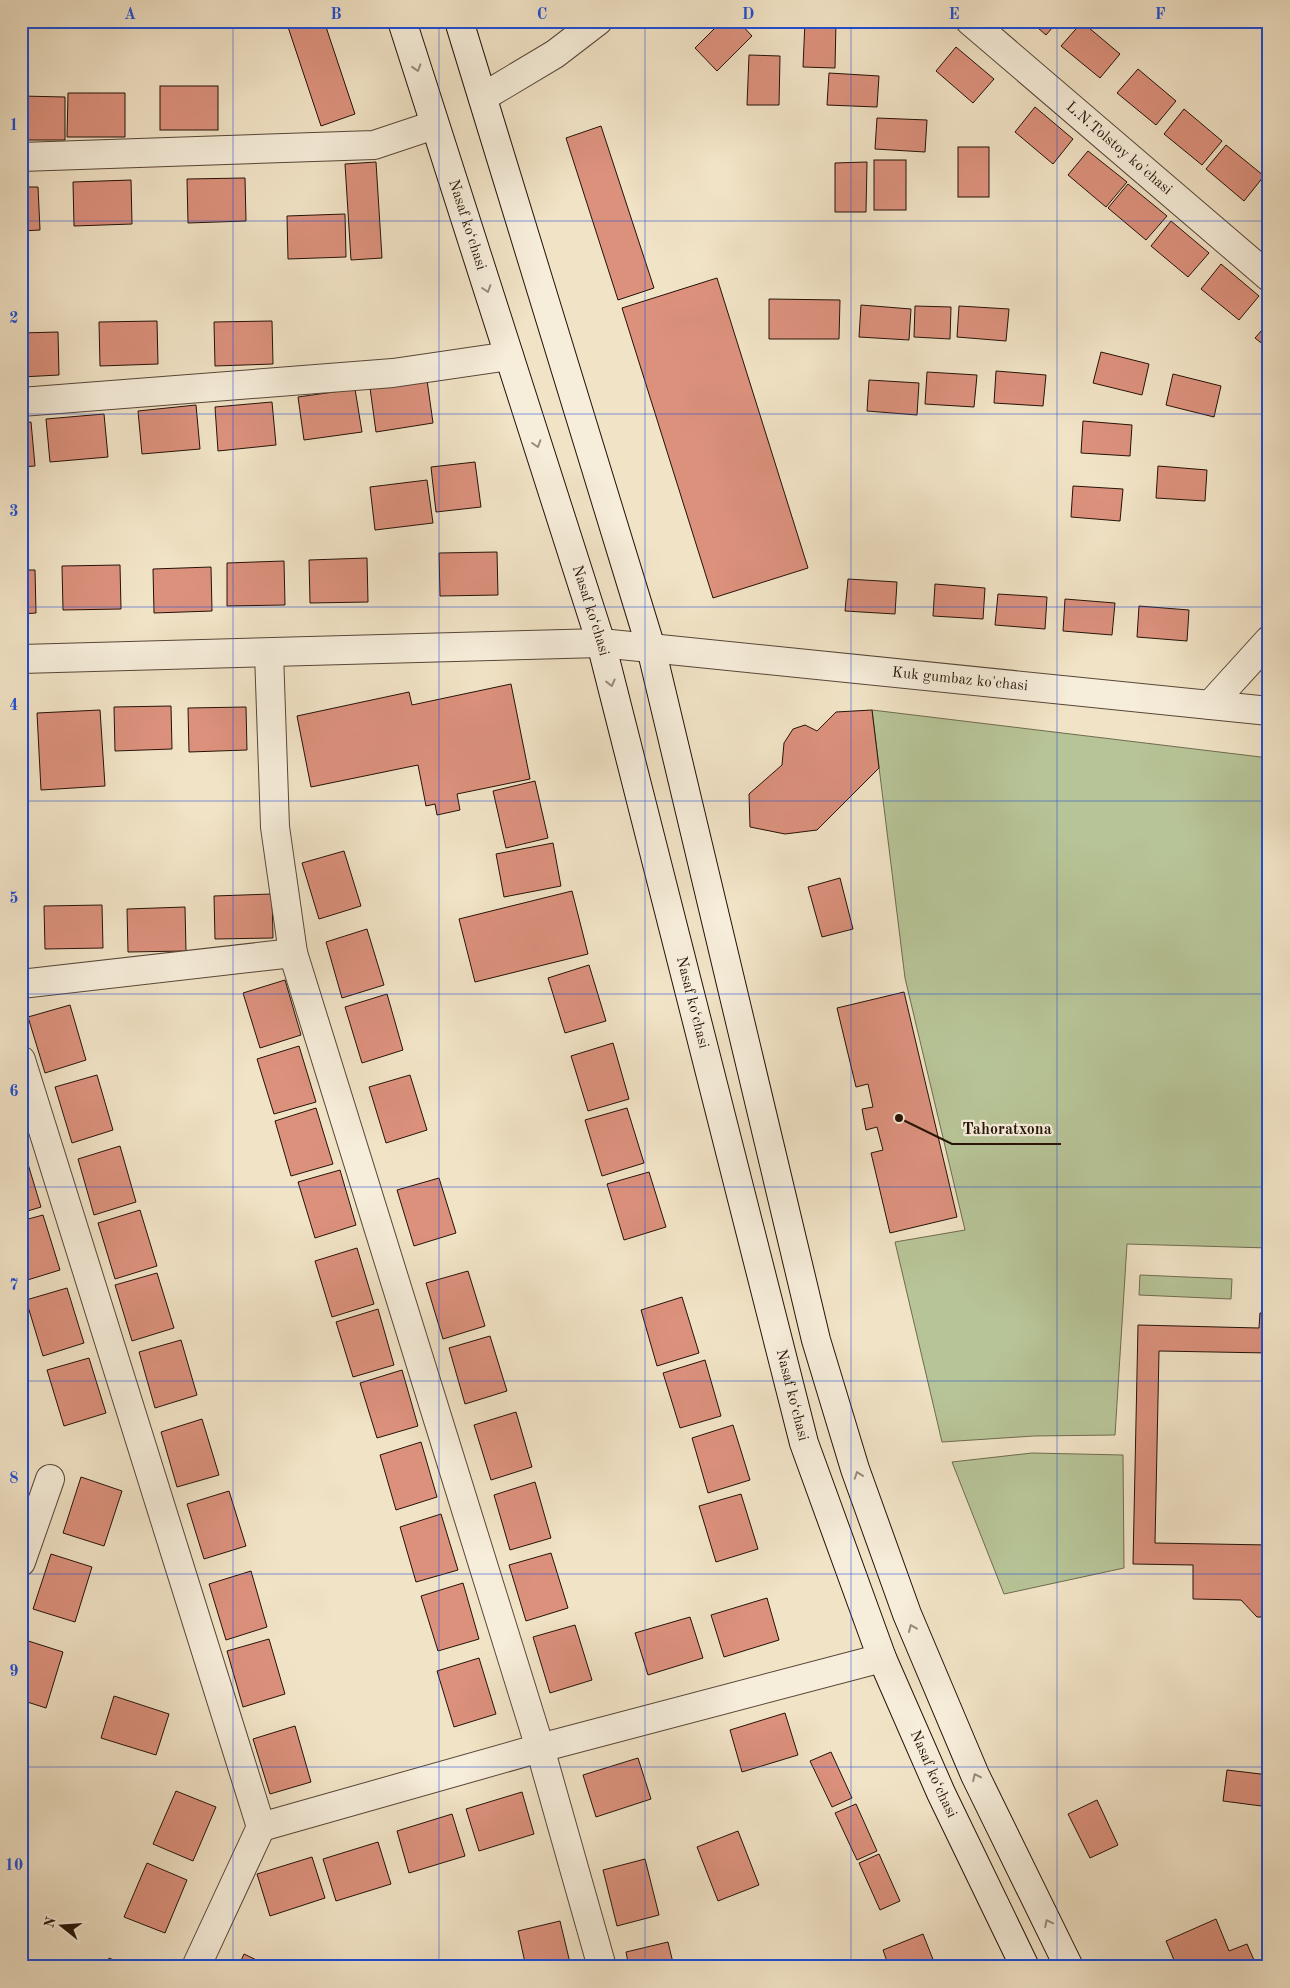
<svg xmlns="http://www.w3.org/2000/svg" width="1290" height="1988" viewBox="0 0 1290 1988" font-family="'Old Standard TT',serif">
<rect width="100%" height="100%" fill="#f1e3c6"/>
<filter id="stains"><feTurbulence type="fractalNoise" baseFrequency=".004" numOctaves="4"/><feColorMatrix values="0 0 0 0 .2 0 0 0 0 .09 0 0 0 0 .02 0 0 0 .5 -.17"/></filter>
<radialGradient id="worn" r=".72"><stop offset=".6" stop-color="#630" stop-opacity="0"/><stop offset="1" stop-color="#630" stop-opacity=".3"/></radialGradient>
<g fill="#b7c497" stroke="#6e6b4f">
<path d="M 872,710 L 1269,758 L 1269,1248 L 1127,1244 L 1115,1435 L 1034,1436 L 942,1442 L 895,1242 L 965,1230 L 905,978 Z"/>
<path d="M 1140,1275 L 1232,1279 L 1231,1299 L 1139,1295 Z"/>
<path d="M 1032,1453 L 1123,1455 L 1124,1568 L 1004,1594 L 952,1462 Z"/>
</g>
<g fill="#dc917d" stroke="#251207">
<path d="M 286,21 L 324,21 L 355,114 L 321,126 Z"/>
<path d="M 722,21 L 738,21 L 752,36 L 717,71 L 695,48 Z"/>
<path d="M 805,21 L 836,21 L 835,68 L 803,67 Z"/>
<path d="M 1030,21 L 1058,21 L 1046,35 Z"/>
<path d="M 1082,22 L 1120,54 L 1100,78 L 1061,46 Z"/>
<path d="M 956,47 L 994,79 L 973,103 L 936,71 Z"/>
<path d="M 749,55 L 780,56 L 779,105 L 747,105 Z"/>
<path d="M 1138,69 L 1176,101 L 1156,125 L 1117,93 Z"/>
<path d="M 829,73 L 879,76 L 877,107 L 827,105 Z"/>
<rect x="160" y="86" width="58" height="44"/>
<path d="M 68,93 L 125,93 L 125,137 L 67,137 Z"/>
<path d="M 21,96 L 65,97 L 65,140 L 21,140 Z"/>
<path d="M 1035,107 L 1073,139 L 1053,164 L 1015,132 Z"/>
<path d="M 1184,109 L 1222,141 L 1202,165 L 1164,134 Z"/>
<path d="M 877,118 L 927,120 L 925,152 L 875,149 Z"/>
<path d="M 601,126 L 654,288 L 618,300 L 566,138 Z"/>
<path d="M 1226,145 L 1264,176 L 1244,201 L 1206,169 Z"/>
<rect x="958" y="147" width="31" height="50"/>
<path d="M 1088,151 L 1127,182 L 1106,207 L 1068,175 Z"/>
<rect x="874" y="160" width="32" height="50"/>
<path d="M 376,162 L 382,258 L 351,260 L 345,164 Z"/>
<path d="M 867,162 L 866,212 L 835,212 L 835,163 Z"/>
<path d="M 245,178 L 246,221 L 188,223 L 187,179 Z"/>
<path d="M 131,180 L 132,224 L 74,226 L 73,182 Z"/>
<path d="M 1128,184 L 1167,216 L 1146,240 L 1108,208 Z"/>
<path d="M 21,187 L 38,187 L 40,230 L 21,231 Z"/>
<path d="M 345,214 L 346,257 L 288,259 L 287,216 Z"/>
<path d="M 1171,221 L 1209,253 L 1188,277 L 1151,246 Z"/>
<path d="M 1221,264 L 1259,296 L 1239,320 L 1201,289 Z"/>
<path d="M 717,278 L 808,568 L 713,598 L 622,308 Z"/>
<path d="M 769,299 L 840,300 L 839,339 L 769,339 Z"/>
<path d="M 861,305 L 911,309 L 909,340 L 859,337 Z"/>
<path d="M 915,306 L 951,307 L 950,339 L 914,337 Z"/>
<path d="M 959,306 L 1009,309 L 1006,341 L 957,337 Z"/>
<path d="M 157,321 L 158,364 L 100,366 L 99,322 Z"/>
<path d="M 272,321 L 273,364 L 215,366 L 214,322 Z"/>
<path d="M 1269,322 L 1269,349 L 1255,338 Z"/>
<path d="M 58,332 L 59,375 L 21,377 L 21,333 Z"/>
<path d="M 1101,352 L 1149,364 L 1142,395 L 1093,383 Z"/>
<path d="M 996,371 L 1046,375 L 1043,406 L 994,403 Z"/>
<path d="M 927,372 L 977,375 L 974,407 L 925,404 Z"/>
<path d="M 1173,374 L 1221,386 L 1214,417 L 1166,405 Z"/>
<path d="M 427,380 L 433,423 L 376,432 L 370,388 Z"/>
<path d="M 869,380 L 919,383 L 917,415 L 867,411 Z"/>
<path d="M 355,389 L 362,432 L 304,440 L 298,397 Z"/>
<path d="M 272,402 L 276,445 L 218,451 L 215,407 Z"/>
<path d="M 196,405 L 200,449 L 142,454 L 138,411 Z"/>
<path d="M 104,414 L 108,457 L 50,462 L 46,419 Z"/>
<path d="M 1083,421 L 1132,425 L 1130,456 L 1081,453 Z"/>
<path d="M 31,422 L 35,466 L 21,467 L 21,423 Z"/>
<path d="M 475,462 L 481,507 L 436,512 L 431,467 Z"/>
<path d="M 1158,466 L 1207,470 L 1205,501 L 1156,498 Z"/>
<path d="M 427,480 L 433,523 L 375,530 L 370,487 Z"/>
<path d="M 1073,486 L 1123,489 L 1120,521 L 1071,517 Z"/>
<path d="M 1269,523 L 1269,533 L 1264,529 Z"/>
<path d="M 497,552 L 498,595 L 440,596 L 439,553 Z"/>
<path d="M 367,558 L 368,602 L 310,603 L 309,560 Z"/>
<path d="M 284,561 L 285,605 L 227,606 L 227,563 Z"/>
<path d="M 120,565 L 121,609 L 63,610 L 62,566 Z"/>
<path d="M 211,567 L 212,611 L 154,613 L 153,569 Z"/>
<path d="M 21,570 L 35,570 L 36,613 L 21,614 Z"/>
<path d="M 848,579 L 897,582 L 895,614 L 845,611 Z"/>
<path d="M 935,584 L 985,588 L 983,619 L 933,616 Z"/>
<path d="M 998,594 L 1047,597 L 1045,629 L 995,625 Z"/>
<path d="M 1065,599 L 1115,603 L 1112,635 L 1063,631 Z"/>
<path d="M 1139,606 L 1189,610 L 1187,641 L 1137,637 Z"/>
<path d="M 511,684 L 530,779 L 457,794 L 460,810 L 437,815 L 435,804 L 426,806 L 418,765 L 311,787 L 297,716 L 409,692 L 412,705 Z"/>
<path d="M 171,706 L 172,749 L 115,751 L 114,707 Z"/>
<path d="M 246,707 L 247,750 L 189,752 L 188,708 Z"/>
<path d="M 100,710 L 105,786 L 41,790 L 37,713 Z"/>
<path d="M 872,710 L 879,768 L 817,830 L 785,834 L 750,827 L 749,794 L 782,765 L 784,743 L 793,729 L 805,725 L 817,731 L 836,712 Z"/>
<path d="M 535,781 L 548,838 L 506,848 L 493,791 Z"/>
<path d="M 553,843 L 561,886 L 504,897 L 496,854 Z"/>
<path d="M 344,851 L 361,906 L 319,919 L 302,863 Z"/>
<path d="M 840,878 L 853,929 L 822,937 L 808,887 Z"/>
<path d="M 572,891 L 588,954 L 475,982 L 459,919 Z"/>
<path d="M 272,894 L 273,938 L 215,939 L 214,896 Z"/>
<path d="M 102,905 L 103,948 L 45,949 L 44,906 Z"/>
<path d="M 185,907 L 186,951 L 128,952 L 127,909 Z"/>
<path d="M 24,908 L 25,952 L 21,952 L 21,909 Z"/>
<path d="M 367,929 L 384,985 L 342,998 L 326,942 Z"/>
<path d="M 589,965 L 606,1021 L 565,1033 L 548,978 Z"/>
<path d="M 285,980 L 301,1035 L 260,1048 L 243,993 Z"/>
<path d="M 904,992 L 957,1217 L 890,1233 L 871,1153 L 883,1150 L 877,1127 L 866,1130 L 862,1109 L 873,1107 L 868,1084 L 856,1087 L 837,1008 Z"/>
<path d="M 387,994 L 403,1050 L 362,1063 L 345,1007 Z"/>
<path d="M 70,1005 L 86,1060 L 45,1073 L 28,1017 Z"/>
<path d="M 613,1043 L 629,1099 L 588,1111 L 571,1056 Z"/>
<path d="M 299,1046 L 316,1102 L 274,1114 L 257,1059 Z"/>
<path d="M 97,1075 L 113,1130 L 72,1143 L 55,1087 Z"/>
<path d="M 410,1075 L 427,1130 L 386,1143 L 369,1087 Z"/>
<path d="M 316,1108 L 333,1164 L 291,1176 L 275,1121 Z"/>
<path d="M 627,1108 L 644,1163 L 602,1176 L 585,1120 Z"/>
<path d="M 120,1146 L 136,1202 L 94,1215 L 78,1159 Z"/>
<path d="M 24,1151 L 41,1207 L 21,1213 L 21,1152 Z"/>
<path d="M 340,1170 L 356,1225 L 315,1238 L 298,1182 Z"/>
<path d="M 649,1172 L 666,1227 L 624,1240 L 607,1184 Z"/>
<path d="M 439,1178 L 456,1233 L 414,1246 L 397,1190 Z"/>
<path d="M 140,1210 L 157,1266 L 115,1279 L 98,1223 Z"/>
<path d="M 43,1215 L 60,1270 L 21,1282 L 21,1221 Z"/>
<path d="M 357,1248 L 374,1304 L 332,1317 L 315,1261 Z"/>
<path d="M 468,1271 L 485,1326 L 443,1339 L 426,1283 Z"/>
<path d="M 157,1273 L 174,1328 L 132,1341 L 115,1285 Z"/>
<path d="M 67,1288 L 84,1343 L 43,1356 L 26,1300 Z"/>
<path d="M 682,1297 L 699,1353 L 657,1366 L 641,1310 Z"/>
<path d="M 378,1309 L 394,1365 L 353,1377 L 336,1322 Z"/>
<path d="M 1260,1313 L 1269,1313 L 1269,1353 L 1159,1351 L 1155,1543 L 1269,1545 L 1269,1617 L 1257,1617 L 1241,1600 L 1193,1599 L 1193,1565 L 1133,1564 L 1138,1325 L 1259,1328 Z"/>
<path d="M 490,1336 L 507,1391 L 465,1404 L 449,1348 Z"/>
<path d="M 181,1340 L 197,1395 L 155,1408 L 139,1352 Z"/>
<path d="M 89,1358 L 106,1413 L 64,1426 L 47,1370 Z"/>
<path d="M 705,1360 L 721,1416 L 680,1428 L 663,1373 Z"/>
<path d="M 402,1370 L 418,1426 L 377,1438 L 360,1383 Z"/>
<path d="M 516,1412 L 532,1467 L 491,1480 L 474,1425 Z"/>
<path d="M 202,1419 L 219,1475 L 177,1487 L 161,1432 Z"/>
<path d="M 733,1425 L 750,1480 L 708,1493 L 692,1438 Z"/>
<path d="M 421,1442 L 437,1497 L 396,1510 L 380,1455 Z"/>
<path d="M 21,1446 L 28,1448 L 21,1469 Z"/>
<path d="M 81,1477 L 122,1491 L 104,1546 L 63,1533 Z"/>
<path d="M 535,1482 L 551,1538 L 510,1550 L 494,1495 Z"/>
<path d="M 229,1491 L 246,1546 L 204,1559 L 187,1504 Z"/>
<path d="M 741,1494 L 758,1549 L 716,1562 L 699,1506 Z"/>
<path d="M 441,1514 L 458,1570 L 416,1582 L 400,1527 Z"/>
<path d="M 551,1553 L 568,1608 L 526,1621 L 509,1565 Z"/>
<path d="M 51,1554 L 92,1567 L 75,1622 L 33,1609 Z"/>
<path d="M 251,1571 L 267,1627 L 226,1640 L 209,1584 Z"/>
<path d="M 463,1583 L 479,1639 L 438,1651 L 421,1596 Z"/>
<path d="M 767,1598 L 779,1640 L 724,1657 L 711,1615 Z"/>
<path d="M 690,1617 L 703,1658 L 648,1675 L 635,1633 Z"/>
<path d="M 575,1625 L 592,1680 L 550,1693 L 533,1637 Z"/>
<path d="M 22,1639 L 63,1652 L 46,1708 L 21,1700 Z"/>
<path d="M 269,1639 L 285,1694 L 243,1707 L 227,1651 Z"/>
<path d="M 479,1658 L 496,1714 L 454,1727 L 437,1671 Z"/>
<path d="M 114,1696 L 169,1714 L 156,1755 L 101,1738 Z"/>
<path d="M 785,1713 L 798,1755 L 742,1772 L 730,1730 Z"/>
<path d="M 295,1726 L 311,1782 L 270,1794 L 253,1739 Z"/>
<path d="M 831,1752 L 852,1798 L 832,1807 L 810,1761 Z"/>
<path d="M 638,1758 L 651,1799 L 596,1817 L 583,1775 Z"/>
<path d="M 1227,1770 L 1269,1775 L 1269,1807 L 1223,1801 Z"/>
<path d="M 21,1773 L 26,1774 L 21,1788 Z"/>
<path d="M 176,1791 L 216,1807 L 193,1861 L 153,1844 Z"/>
<path d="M 522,1792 L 534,1834 L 479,1851 L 466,1809 Z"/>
<path d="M 1097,1800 L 1118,1845 L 1090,1858 L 1068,1814 Z"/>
<path d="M 856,1804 L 877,1851 L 857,1860 L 835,1813 Z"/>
<path d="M 452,1814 L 465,1856 L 409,1873 L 397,1831 Z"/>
<path d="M 738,1831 L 759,1885 L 718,1901 L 697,1847 Z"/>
<path d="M 378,1842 L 391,1884 L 336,1901 L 323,1859 Z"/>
<path d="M 879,1854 L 900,1901 L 880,1910 L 859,1863 Z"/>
<path d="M 312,1857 L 325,1898 L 270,1916 L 257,1874 Z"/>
<path d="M 645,1859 L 659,1915 L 617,1926 L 603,1870 Z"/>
<path d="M 147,1863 L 187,1880 L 165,1933 L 124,1917 Z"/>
<path d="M 1216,1919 L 1229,1951 L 1247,1944 L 1257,1967 L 1177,1967 L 1166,1941 Z"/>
<path d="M 560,1921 L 571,1967 L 526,1967 L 518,1931 Z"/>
<path d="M 923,1934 L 936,1967 L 889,1967 L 883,1950 Z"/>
<path d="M 668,1942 L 674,1967 L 629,1967 L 626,1952 Z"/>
<path d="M 244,1954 L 271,1967 L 238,1967 Z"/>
<path d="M 109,1958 L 130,1967 L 106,1967 Z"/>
</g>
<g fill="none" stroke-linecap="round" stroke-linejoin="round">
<g stroke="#584637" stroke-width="30">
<g id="street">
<path id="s1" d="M 970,21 L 1269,277"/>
<path d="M 483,97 L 555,54 L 598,21"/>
<path d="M 21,157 L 374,145 L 434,125"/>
<path d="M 21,402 L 393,373 L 509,356"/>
<path d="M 269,653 L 275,827 L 293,953 L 540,1748 L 602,1967"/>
<path id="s2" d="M 21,659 L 601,643 L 1269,711"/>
<path d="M 1210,705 L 1269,640"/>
<path d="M 21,984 L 293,953"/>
<path d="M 21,1060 L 261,1827 L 196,1967"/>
<path d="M 21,1562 L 50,1479"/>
<path d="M 261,1827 L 540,1748 L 882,1658"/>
</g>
</g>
<g stroke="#251207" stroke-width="30">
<g id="secondary">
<path id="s3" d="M 402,21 L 601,643 L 804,1443 L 882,1658 L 941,1793 L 1025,1967"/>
<path d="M 459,21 L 651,648 L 816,1340 L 855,1469 L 907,1614 L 975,1775 L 1069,1967"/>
</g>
</g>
<use href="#street" stroke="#f6edda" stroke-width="28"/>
<use href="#secondary" stroke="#f6edda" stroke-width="28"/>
</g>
<defs><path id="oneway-chevron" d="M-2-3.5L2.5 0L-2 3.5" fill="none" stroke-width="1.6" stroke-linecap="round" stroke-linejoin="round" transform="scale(1.25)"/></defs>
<g stroke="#988a7b">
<use href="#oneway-chevron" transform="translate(417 68) rotate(73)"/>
<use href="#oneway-chevron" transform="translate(487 289) rotate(72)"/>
<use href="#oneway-chevron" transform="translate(537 444) rotate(72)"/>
<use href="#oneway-chevron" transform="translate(611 683) rotate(76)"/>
<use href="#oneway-chevron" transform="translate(858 1475) rotate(-109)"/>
<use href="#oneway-chevron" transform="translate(912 1628) rotate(-113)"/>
<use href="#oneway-chevron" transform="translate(976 1777) rotate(-115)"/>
<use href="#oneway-chevron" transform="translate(1048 1923) rotate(-116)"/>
</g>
<path fill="none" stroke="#1d4ed8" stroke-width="1" stroke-opacity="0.55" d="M 233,21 L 233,1967M 439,21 L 439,1967M 645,21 L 645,1967M 851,21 L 851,1967M 1057,21 L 1057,1967M 21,221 L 1269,221M 21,414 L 1269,414M 21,607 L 1269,607M 21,801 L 1269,801M 21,994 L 1269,994M 21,1187 L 1269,1187M 21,1381 L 1269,1381M 21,1574 L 1269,1574M 21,1767 L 1269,1767"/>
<g text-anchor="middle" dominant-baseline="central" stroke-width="4.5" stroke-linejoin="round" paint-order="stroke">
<g font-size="15" fill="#251207" stroke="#f6edda">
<text stroke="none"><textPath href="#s1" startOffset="196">L.N.Tolstoy ko'chasi</textPath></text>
<text stroke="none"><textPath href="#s3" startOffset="214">Nasaf ko‘chasi</textPath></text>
<text stroke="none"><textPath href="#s3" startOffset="619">Nasaf ko‘chasi</textPath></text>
<text stroke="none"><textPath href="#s2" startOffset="941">Kuk gumbaz ko'chasi</textPath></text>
<text stroke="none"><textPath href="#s3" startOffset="1024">Nasaf ko‘chasi</textPath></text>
<text stroke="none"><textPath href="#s3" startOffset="1429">Nasaf ko‘chasi</textPath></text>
<text stroke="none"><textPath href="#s3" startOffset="1834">Nasaf ko‘chasi</textPath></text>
</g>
</g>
<path fill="none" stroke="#251207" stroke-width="2" d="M899 1118L952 1144H1061"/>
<circle fill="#251207" stroke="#f6edda" stroke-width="2" cx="899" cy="1118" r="5"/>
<g font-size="16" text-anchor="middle" font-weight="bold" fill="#251207" stroke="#f6edda" stroke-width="4.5" stroke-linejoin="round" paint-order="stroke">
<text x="1007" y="1134">Tahoratxona</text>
</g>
<rect width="1290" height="1988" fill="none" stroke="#f1e3c6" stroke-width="55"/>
<g transform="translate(62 1926) rotate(287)" stroke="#f6edda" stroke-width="4" paint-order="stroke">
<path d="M0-4L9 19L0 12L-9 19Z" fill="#251207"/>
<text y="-8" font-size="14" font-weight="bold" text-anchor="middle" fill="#251207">N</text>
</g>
<rect x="28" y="28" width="1234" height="1932" fill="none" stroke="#1d4ed8" stroke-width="2"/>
<g font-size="16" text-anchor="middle" font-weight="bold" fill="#1d4ed8">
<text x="130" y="19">A</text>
<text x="336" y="19">B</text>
<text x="542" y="19">C</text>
<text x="748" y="19">D</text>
<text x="954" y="19">E</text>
<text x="1160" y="19">F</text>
<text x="14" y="130">1</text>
<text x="14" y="323">2</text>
<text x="14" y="516">3</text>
<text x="14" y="710">4</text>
<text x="14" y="903">5</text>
<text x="14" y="1096">6</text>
<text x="14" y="1290">7</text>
<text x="14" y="1483">8</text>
<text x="14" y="1676">9</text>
<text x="14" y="1870">10</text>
</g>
<rect width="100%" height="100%" filter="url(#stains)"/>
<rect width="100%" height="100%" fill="url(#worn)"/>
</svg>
